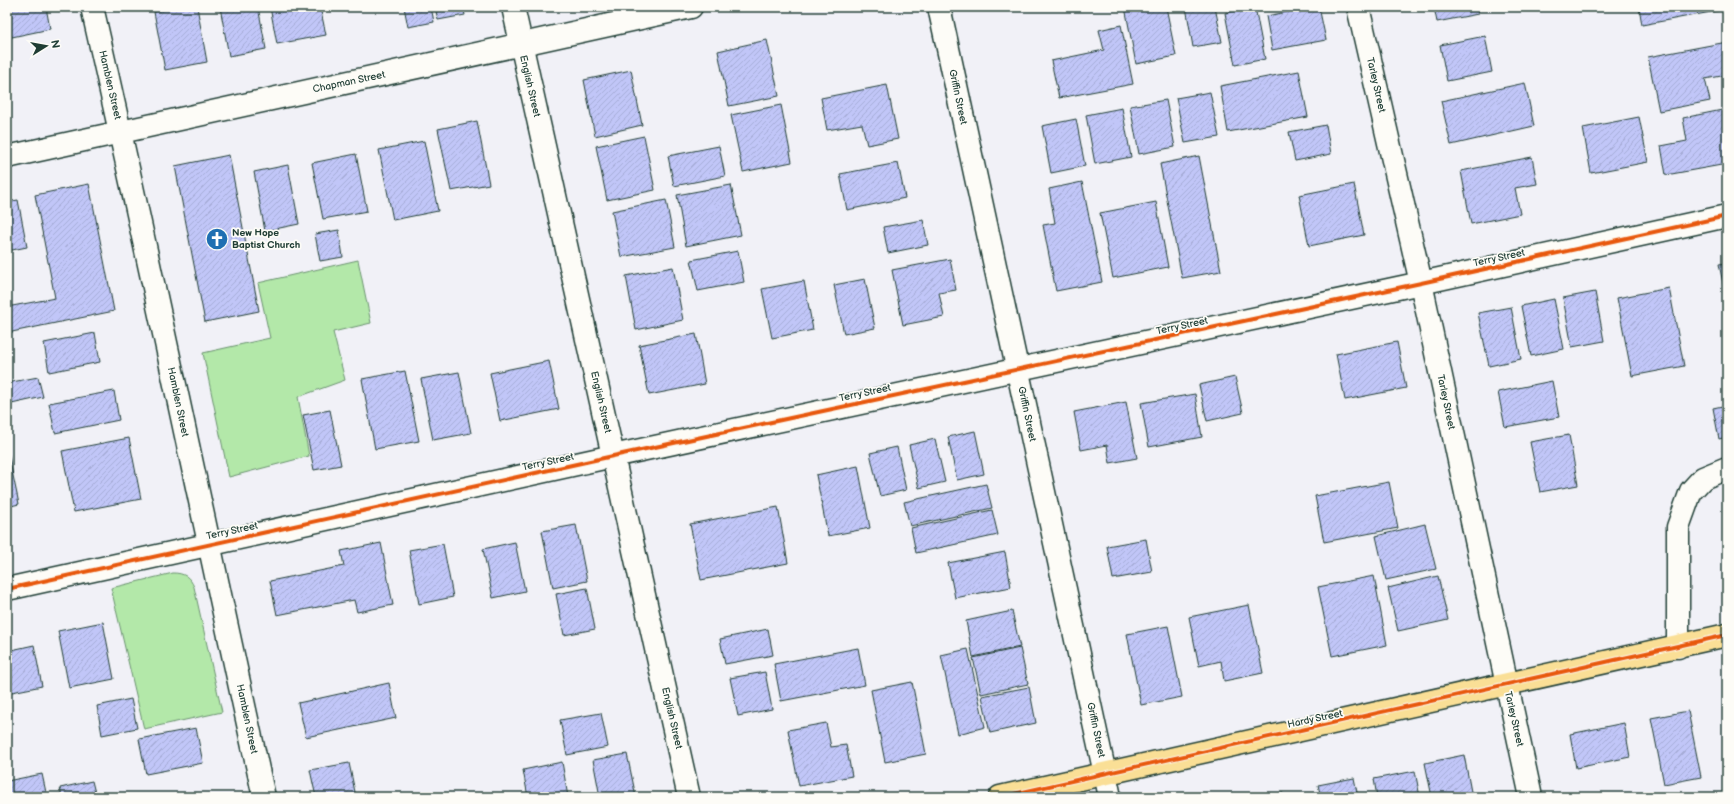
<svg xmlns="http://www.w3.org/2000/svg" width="1734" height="804" viewBox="0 0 1734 804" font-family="'Balsamiq Sans',sans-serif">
<defs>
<pattern id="building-hatch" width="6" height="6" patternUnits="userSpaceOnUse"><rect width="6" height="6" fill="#c1c6f8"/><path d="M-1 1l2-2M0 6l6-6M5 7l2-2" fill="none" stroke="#a5abd5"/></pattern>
</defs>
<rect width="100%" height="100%" fill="#f1f1f7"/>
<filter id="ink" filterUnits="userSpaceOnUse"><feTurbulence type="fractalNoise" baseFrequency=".025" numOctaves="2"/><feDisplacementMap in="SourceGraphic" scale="8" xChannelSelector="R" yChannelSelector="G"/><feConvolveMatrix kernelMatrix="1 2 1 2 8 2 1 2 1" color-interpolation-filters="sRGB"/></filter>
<g filter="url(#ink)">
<g fill="#b3e8a9" stroke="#69926e">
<path d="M 358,260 L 371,323 L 333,332 L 345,380 L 298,397 L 309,456 L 229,477 L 203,353 L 270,338 L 258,283 Z"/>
<path d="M 173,573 C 184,573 190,577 194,587 L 222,712 L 144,729 L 111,588 Z"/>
</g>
<g fill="url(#building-hatch)" stroke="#1f3d34">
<path d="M 7,7 L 46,7 L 50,29 L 7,38 Z"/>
<path d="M 180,7 L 197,7 L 207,62 L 165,70 L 154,12 Z"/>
<path d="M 220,7 L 258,7 L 266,49 L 229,56 Z"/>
<path d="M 270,7 L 320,7 L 326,35 L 277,44 Z"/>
<path d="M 404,7 L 431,7 L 434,22 L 408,27 Z"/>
<path d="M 435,7 L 463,7 L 465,15 L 438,20 Z"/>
<path d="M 1125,7 L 1166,7 L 1176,56 L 1136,64 Z"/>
<path d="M 1186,7 L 1215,7 L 1222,42 L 1193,47 Z"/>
<path d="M 1255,7 L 1265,59 L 1235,65 L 1225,13 Z"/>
<path d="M 1314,7 L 1319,7 L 1326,40 L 1272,50 L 1266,16 Z"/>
<path d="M 1434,7 L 1476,7 L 1478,14 L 1437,22 Z"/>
<path d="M 1639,7 L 1727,7 L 1727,9 L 1642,25 Z"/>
<path d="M 1121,25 L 1133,84 L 1059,98 L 1051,61 L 1104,50 L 1099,30 Z"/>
<path d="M 1485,36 L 1492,72 L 1447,81 L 1440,45 Z"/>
<path d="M 767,40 L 779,96 L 729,106 L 718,51 Z"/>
<path d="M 1727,42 L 1727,75 L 1705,79 L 1710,101 L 1659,111 L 1648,57 Z"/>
<path d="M 631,70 L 642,125 L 595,136 L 584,80 Z"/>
<path d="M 1299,71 L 1308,117 L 1228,132 L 1220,86 Z"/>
<path d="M 1525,83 L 1534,126 L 1451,145 L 1441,101 Z"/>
<path d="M 887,85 L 898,139 L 867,145 L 862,124 L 827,130 L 821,98 Z"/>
<path d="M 1210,92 L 1219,137 L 1185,143 L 1176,98 Z"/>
<path d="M 1166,100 L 1175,147 L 1139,154 L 1130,106 Z"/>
<path d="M 781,105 L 792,162 L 743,172 L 731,115 Z"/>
<path d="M 1122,108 L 1131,157 L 1095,164 L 1086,115 Z"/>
<path d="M 1727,109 L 1727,164 L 1666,175 L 1661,146 L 1687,141 L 1683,118 Z"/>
<path d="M 1639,117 L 1648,162 L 1591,173 L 1583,128 Z"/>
<path d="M 1076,119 L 1085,166 L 1051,173 L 1042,126 Z"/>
<path d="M 477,121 L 489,184 L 451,191 L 438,129 Z"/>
<path d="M 1326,125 L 1331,154 L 1295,161 L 1289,132 Z"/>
<path d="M 644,136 L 655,190 L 607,200 L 596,146 Z"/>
<path d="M 424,141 L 438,211 L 393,220 L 379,150 Z"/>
<path d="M 719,146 L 725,176 L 674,186 L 668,156 Z"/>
<path d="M 356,154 L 367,211 L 323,219 L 312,163 Z"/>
<path d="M 229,155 L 259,311 L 205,322 L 175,166 Z"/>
<path d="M 1199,156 L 1221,271 L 1182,278 L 1160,164 Z"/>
<path d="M 1532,157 L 1537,184 L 1515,188 L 1520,214 L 1471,224 L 1461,171 Z"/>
<path d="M 898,163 L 905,198 L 847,210 L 840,174 Z"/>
<path d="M 288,165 L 299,224 L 265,231 L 254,172 Z"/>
<path d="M 1082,182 L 1102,282 L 1056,291 L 1043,225 L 1055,223 L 1049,189 Z"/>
<path d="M 89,184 L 114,311 L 7,333 L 7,307 L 55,298 L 35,195 Z"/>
<path d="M 1354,184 L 1364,235 L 1309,246 L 1299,195 Z"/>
<path d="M 731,185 L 741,235 L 686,246 L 677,195 Z"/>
<path d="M 18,200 L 27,247 L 7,251 L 7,202 Z"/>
<path d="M 666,200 L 675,247 L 621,257 L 612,211 Z"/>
<path d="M 1156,202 L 1168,267 L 1113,278 L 1100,213 Z"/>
<path d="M 923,220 L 928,245 L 888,253 L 883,227 Z"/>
<path d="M 339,230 L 343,257 L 320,261 L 315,234 Z"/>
<path d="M 738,251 L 744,282 L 698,291 L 691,260 Z"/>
<path d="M 950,259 L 956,290 L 939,293 L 944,317 L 903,325 L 892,270 Z"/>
<path d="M 1727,263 L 1727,297 L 1726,298 L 1719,264 Z"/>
<path d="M 673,267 L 683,320 L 636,330 L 626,276 Z"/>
<path d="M 865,279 L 875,328 L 844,334 L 834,285 Z"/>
<path d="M 804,281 L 813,330 L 772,338 L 762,289 Z"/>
<path d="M 1669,288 L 1684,366 L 1632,376 L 1617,298 Z"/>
<path d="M 1595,292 L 1604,341 L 1572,347 L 1563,298 Z"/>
<path d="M 1554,299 L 1564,349 L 1531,356 L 1521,306 Z"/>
<path d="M 1511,307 L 1521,359 L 1489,366 L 1478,313 Z"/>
<path d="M 95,333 L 100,362 L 49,372 L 44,343 Z"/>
<path d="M 696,334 L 705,384 L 649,395 L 639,345 Z"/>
<path d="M 1397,342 L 1406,388 L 1345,400 L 1336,354 Z"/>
<path d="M 549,361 L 559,409 L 500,421 L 490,373 Z"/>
<path d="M 405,371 L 419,441 L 375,449 L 362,379 Z"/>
<path d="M 459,372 L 471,433 L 433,440 L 421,379 Z"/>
<path d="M 38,377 L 43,397 L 7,405 L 7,383 Z"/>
<path d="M 1235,377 L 1243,413 L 1207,421 L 1199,385 Z"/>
<path d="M 1552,381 L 1559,417 L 1505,427 L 1498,392 Z"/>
<path d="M 114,391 L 119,420 L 55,433 L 49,403 Z"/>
<path d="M 1195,394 L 1202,437 L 1149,447 L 1141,403 Z"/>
<path d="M 1126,402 L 1137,458 L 1110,463 L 1107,445 L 1081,450 L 1074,412 Z"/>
<path d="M 1727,405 L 1727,437 L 1719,439 L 1713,408 Z"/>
<path d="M 330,410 L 341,465 L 314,470 L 303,415 Z"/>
<path d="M 975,431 L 984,474 L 957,480 L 948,437 Z"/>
<path d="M 1569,435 L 1578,485 L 1540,492 L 1530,442 Z"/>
<path d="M 129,438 L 141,499 L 74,512 L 62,451 Z"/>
<path d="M 935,439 L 945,482 L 919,488 L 909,445 Z"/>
<path d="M 7,447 L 19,504 L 7,507 Z"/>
<path d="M 897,447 L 906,490 L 880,496 L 870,453 Z"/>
<path d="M 858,466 L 870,528 L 828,536 L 816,475 Z"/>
<path d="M 1389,482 L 1398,528 L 1324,542 L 1315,496 Z"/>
<path d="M 986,484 L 992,508 L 910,526 L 904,502 Z"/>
<path d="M 778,507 L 788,563 L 701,580 L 690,524 Z"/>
<path d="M 992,510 L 998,535 L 916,553 L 911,528 Z"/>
<path d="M 1425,524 L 1436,569 L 1386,580 L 1376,536 Z"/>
<path d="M 576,525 L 587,581 L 553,588 L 542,531 Z"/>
<path d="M 1146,539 L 1152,572 L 1113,579 L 1107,546 Z"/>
<path d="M 515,542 L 525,591 L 493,598 L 483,549 Z"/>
<path d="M 381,543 L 393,605 L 357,612 L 354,600 L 277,615 L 270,581 L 344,566 L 341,551 Z"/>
<path d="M 443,544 L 453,597 L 419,604 L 409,550 Z"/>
<path d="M 1005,552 L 1011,587 L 955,598 L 948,563 Z"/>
<path d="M 1374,576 L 1387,645 L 1332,656 L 1318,587 Z"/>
<path d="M 1438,576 L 1448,620 L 1398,631 L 1388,588 Z"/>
<path d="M 587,588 L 595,629 L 564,635 L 556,594 Z"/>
<path d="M 1249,605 L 1263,673 L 1224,681 L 1221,661 L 1199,666 L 1189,617 Z"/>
<path d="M 1012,611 L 1020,647 L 973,657 L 966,621 Z"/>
<path d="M 103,622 L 114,679 L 69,688 L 58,631 Z"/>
<path d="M 1168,626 L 1182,697 L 1141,705 L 1127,634 Z"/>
<path d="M 768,629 L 773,655 L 725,664 L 720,639 Z"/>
<path d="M 34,645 L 42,686 L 7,693 L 7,651 Z"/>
<path d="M 858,648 L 865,685 L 781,701 L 774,664 Z"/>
<path d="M 1020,648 L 1028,684 L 981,694 L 973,658 Z"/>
<path d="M 968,649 L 985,727 L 958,734 L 941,655 Z"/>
<path d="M 765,672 L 772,709 L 738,716 L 730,678 Z"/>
<path d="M 912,682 L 926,754 L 885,762 L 871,690 Z"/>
<path d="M 389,683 L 396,718 L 306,737 L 298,703 Z"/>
<path d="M 1029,687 L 1036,723 L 990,733 L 982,696 Z"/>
<path d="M 131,699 L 137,728 L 102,735 L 97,706 Z"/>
<path d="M 1688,711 L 1701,777 L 1664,784 L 1651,718 Z"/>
<path d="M 601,713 L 608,747 L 567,755 L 560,720 Z"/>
<path d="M 826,723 L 831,747 L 846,745 L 852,776 L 799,786 L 788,730 Z"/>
<path d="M 1624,723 L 1630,757 L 1576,768 L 1570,734 Z"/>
<path d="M 196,728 L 203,763 L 146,774 L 139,739 Z"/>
<path d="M 627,754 L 636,797 L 600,797 L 593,760 Z"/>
<path d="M 1464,755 L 1472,797 L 1432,797 L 1425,763 Z"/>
<path d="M 562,762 L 568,797 L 528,797 L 523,770 Z"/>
<path d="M 349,763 L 356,797 L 316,797 L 310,770 Z"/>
<path d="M 1415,771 L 1420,797 L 1377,797 L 1374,779 Z"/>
<path d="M 42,774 L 47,797 L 7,797 L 7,781 Z"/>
<path d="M 1354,778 L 1358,797 L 1321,797 L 1318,785 Z"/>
<path d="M 92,781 L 96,797 L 62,797 L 60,788 Z"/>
<path d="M 1283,793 L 1284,797 L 1261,797 Z"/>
</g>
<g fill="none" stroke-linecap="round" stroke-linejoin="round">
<g stroke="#1f3d34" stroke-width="25">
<g id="minor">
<path d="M 92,7 C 152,270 206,534 264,797"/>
<path d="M 513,7 L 689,797"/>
<path d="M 939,7 L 1110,797"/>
<path d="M 1358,7 L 1421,283 L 1531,797"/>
<path d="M 7,157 L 691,7"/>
<path d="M 7,589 L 613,456 L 1421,283 L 1727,216"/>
<path d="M 1678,647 L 1678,527 L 1691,491 L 1703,478 L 1727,468"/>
</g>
</g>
<g stroke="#1f3d34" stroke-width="25">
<path id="major" d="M 1000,797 L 1727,635"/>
</g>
<use href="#minor" stroke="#fdfcf7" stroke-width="22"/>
<use href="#major" stroke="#fadf96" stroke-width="22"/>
<g stroke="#fdfcf7" stroke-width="6">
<g id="cycleway">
<path d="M 7,589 L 613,456 L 1421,283 L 1727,216"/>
<path d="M 1000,797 L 1727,635"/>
</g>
</g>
<use href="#cycleway" stroke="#e8590c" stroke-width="4"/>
</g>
</g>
<defs>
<g id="church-disc" transform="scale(1.15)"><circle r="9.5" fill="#1f6fb2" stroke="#fdfcf7"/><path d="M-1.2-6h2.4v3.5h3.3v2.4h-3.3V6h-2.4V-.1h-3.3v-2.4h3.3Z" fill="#fff"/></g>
</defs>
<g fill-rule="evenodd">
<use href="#church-disc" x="217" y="239"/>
</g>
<g text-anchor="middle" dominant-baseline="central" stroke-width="3.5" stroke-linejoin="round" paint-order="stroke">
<g font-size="10" fill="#1f3d34" stroke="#fdfcf7">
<text transform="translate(349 82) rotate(-12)">Chapman Street</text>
<text transform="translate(110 85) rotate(77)">Hamblen Street</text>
<text transform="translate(1376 85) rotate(77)">Tarley Street</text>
<text transform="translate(530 86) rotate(77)">English Street</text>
<text transform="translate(958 97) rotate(78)">Griffin Street</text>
<text transform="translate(1499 258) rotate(-12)">Terry Street</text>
<text transform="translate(1182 326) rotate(-12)">Terry Street</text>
<text transform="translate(865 393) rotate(-12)">Terry Street</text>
<text transform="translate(178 402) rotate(78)">Hamblen Street</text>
<text transform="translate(601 402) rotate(77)">English Street</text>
<text transform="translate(1446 402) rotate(78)">Tarley Street</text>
<text transform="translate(1027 414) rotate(78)">Griffin Street</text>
<text transform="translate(548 462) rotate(-12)">Terry Street</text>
<text transform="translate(232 531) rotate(-12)">Terry Street</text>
<text transform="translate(672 718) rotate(77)">English Street</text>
<text transform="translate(247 719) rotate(78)">Hamblen Street</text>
<text transform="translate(1315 719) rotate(-12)">Hardy Street</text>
<text transform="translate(1514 719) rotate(77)">Tarley Street</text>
<text transform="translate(1096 730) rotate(78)">Griffin Street</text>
</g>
<g font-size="10" font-weight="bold" fill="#1f3d34" stroke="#fdfcf7" text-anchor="start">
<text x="232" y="233">New Hope<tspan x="232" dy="12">Baptist Church</tspan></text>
</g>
</g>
<rect width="1734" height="804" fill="none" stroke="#fdfcf7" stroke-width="24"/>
<rect x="12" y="12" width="1710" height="780" fill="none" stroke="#1f3d34" stroke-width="1.5" filter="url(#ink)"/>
<g transform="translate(46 46) rotate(79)" stroke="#fdfcf7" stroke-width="3" paint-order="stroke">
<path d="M0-3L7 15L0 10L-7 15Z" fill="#1f3d34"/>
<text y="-6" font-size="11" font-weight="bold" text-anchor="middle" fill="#1f3d34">N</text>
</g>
</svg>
